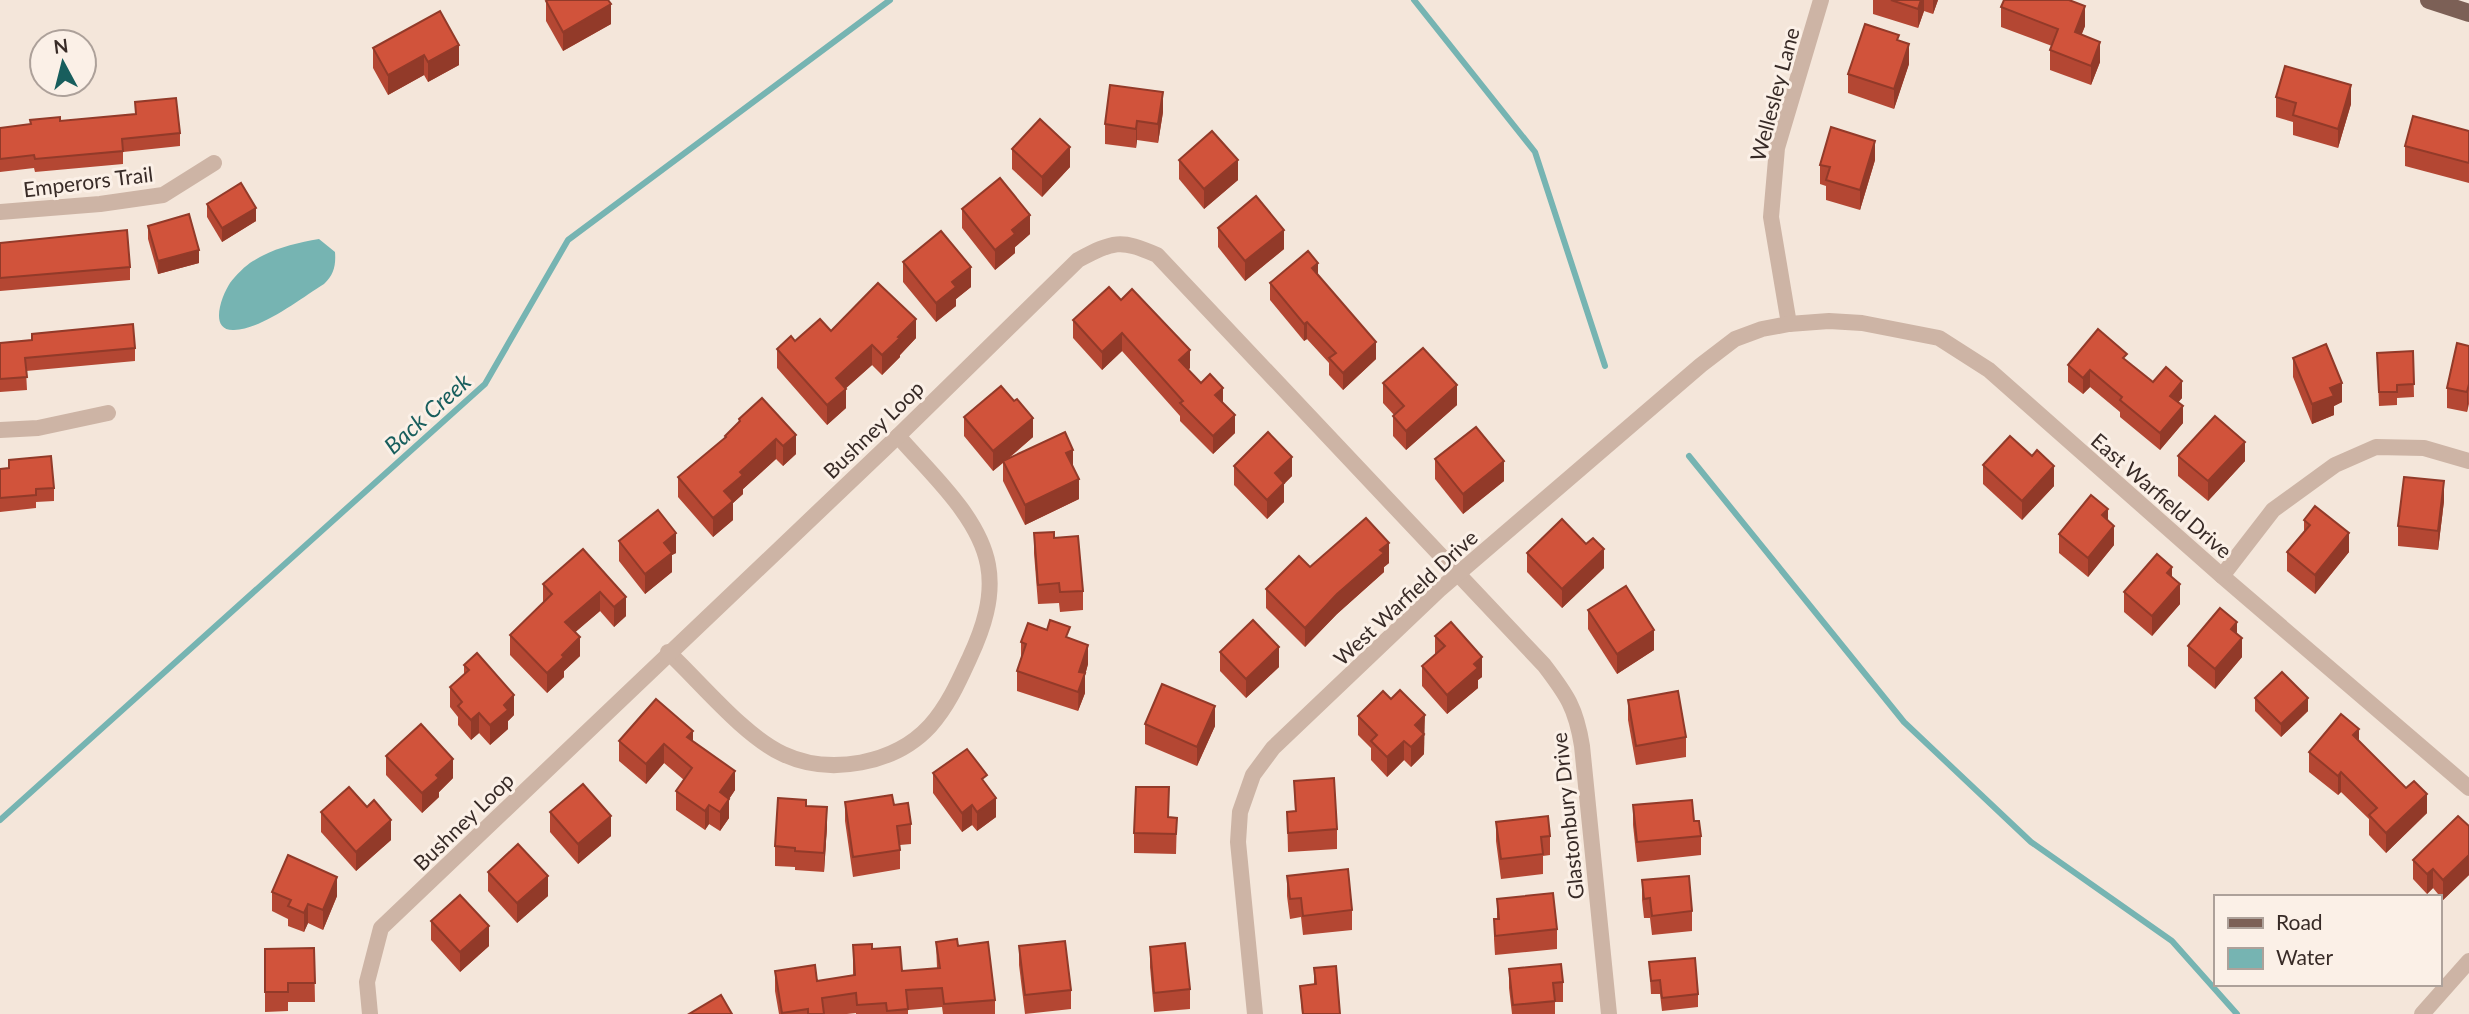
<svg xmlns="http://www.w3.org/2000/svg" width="2469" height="1014" viewBox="0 0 2469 1014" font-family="Lato,sans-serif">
<rect width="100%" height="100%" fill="#f4e6da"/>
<path fill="#76b4b2" d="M 319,239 L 335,252 C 336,265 334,275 324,284 C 300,299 262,329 234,330 C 208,331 222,295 230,283 C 235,276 246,265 253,261 C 274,248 296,243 319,239 Z"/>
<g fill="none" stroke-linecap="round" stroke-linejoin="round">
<g stroke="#76b4b2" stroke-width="6">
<path d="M 1414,0 L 1535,152 L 1605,366"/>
<path d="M 1689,456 L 1904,722 L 2031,842 L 2172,941 L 2237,1014"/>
<path d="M 0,820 L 485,384 L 568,240 L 890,0"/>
</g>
<g stroke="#cdb4a5" stroke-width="16">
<path d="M 0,212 L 100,204 L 163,195 L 214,163"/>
<path d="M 1789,324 L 1771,217 L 1777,148 L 1821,0"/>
<path d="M 0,430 L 38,428 L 108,413"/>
<path d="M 2222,576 L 2273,510 L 2335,465 L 2376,447 L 2424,448 L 2469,461"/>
<path d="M 668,652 C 701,683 744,736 783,754 C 830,776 895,764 930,726 C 948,706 959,681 970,657 C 983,629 994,597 988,565 C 979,516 929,472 898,436"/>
<path d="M 370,1014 L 367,982 L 381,928 L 898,436 L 1078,260 C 1114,241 1120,239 1157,255 L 1544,665 C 1567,695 1576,708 1582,746 L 1609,1014"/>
<path d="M 1255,1014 L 1238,842 L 1240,812 L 1253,775 L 1273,748 L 1439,590 L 1701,365 L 1735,339 L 1762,329 L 1789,324 L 1829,321 L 1862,323 L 1939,338 L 1989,370 L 2222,576 L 2469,788"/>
<path d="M 2422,1014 L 2469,961"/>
</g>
<path stroke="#7c6056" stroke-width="18" d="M 2429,0 L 2469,13"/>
</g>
<g fill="#b44733">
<path d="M 1873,0 L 1938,0 L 1933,14 L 1924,11 L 1918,28 L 1873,14 Z"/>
<path d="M 546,1 L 611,24 L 563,51 L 546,21 Z"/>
<path d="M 2001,7 L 2085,26 L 2081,35 L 2100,62 L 2091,85 L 2050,70 L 2050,50 L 2052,46 L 2001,27 Z"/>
<path d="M 440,11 L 459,65 L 428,82 L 424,75 L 388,95 L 373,68 L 373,48 Z"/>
<path d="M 1899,41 L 1909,64 L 1894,109 L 1848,93 L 1848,74 Z"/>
<path d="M 2276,97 L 2351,104 L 2338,148 L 2293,135 L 2293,122 L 2276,117 Z"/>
<path d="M 135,102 L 180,133 L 180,146 L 123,152 L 123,164 L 35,172 L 34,168 L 0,172 L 0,128 L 60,121 L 135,114 Z"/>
<path d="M 1163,112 L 1158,143 L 1137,140 L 1136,148 L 1105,144 L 1105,124 Z"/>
<path d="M 2469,131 L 2469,183 L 2405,166 L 2405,146 Z"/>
<path d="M 1012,149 L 1070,167 L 1042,197 L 1012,169 Z"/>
<path d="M 1179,160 L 1238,180 L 1204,209 L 1179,179 Z"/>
<path d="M 1875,160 L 1860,210 L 1826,200 L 1826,186 L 1820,184 L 1820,165 Z"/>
<path d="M 207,204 L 256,221 L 222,242 L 207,217 Z"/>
<path d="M 962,209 L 1030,234 L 1015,247 L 1015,253 L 995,270 L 962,228 Z"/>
<path d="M 148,226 L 199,263 L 158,274 L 148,239 Z"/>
<path d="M 1218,228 L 1284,249 L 1245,281 L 1218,247 Z"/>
<path d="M 0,243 L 130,267 L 130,280 L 0,291 Z"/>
<path d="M 903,262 L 971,287 L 956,299 L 956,306 L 936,322 L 903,282 Z"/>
<path d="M 1318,275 L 1376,359 L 1343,390 L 1329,375 L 1329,363 L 1307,339 L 1304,341 L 1270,300 L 1270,283 Z"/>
<path d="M 1121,300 L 1190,368 L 1188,370 L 1201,383 L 1223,403 L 1235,433 L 1213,454 L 1180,421 L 1180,416 L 1122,351 L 1102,370 L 1073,338 L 1073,320 Z"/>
<path d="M 831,331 L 916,338 L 900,355 L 900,357 L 882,375 L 872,365 L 845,389 L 846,408 L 827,425 L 777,368 L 777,349 L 795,341 Z"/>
<path d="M 32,334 L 135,348 L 135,361 L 26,371 L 27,390 L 0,392 L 0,343 L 32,340 Z"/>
<path d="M 2469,346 L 2469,404 L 2467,412 L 2447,408 L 2447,388 Z"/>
<path d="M 2413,351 L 2414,397 L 2397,398 L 2397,405 L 2379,406 L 2377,353 Z"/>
<path d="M 2293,358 L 2342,402 L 2334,406 L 2334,415 L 2312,424 L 2293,377 Z"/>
<path d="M 2127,361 L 2153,382 L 2182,398 L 2178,402 L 2183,423 L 2160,450 L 2120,417 L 2120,412 L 2090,387 L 2083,394 L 2068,382 L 2068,365 Z"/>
<path d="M 1383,383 L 1457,405 L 1406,450 L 1393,436 L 1393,416 L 1394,415 L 1383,403 Z"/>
<path d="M 762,398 L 796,454 L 783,466 L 776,459 L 743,489 L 743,494 L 733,503 L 733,520 L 713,537 L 678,497 L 678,477 L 725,438 L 725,436 L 739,422 L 739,419 Z"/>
<path d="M 964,417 L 1033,437 L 1008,459 L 1073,468 L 1079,499 L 1025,525 L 1003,481 L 1003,463 L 993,471 L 964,436 Z"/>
<path d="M 2032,456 L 2054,486 L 2022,520 L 1983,484 L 1983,465 Z"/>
<path d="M 2178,456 L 2245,461 L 2208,501 L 2178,476 Z"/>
<path d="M 1435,459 L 1504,481 L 1463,514 L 1435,479 Z"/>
<path d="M 9,460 L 54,488 L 54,501 L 36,502 L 36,508 L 0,512 L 0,469 L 9,468 Z"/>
<path d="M 1234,466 L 1292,476 L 1284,484 L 1284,502 L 1267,519 L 1234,485 Z"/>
<path d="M 2444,501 L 2438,550 L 2398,546 L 2398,526 Z"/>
<path d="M 2304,520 L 2349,552 L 2315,594 L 2287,571 L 2287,552 L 2304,532 Z"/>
<path d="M 1034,533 L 1054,538 L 1083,591 L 1083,610 L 1060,612 L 1059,603 L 1038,604 L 1034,553 Z"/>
<path d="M 2059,534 L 2114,545 L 2088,577 L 2059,553 Z"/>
<path d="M 619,541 L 676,553 L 672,555 L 672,572 L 645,594 L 619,561 Z"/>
<path d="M 583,549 L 626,616 L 614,627 L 600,611 L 575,632 L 580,656 L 564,671 L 564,677 L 547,693 L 510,655 L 510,635 L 543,603 L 543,584 Z"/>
<path d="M 1527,553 L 1604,568 L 1562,608 L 1527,572 Z"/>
<path d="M 1389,563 L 1384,567 L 1384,572 L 1337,614 L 1305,647 L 1266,608 L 1266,589 L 1310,567 Z"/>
<path d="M 2172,578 L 2180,604 L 2152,636 L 2124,612 L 2124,592 Z"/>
<path d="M 1588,610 L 1654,650 L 1617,674 L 1588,629 Z"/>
<path d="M 2237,634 L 2242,657 L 2215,689 L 2188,666 L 2188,646 Z"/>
<path d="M 1435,636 L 1482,677 L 1478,680 L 1478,688 L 1447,714 L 1422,686 L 1422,666 L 1435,655 Z"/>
<path d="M 1070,639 L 1088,664 L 1085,675 L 1085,693 L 1078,711 L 1017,691 L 1017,671 L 1021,658 L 1021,642 Z"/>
<path d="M 1220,652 L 1279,667 L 1246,698 L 1220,671 Z"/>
<path d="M 464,665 L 514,715 L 508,721 L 508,729 L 490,745 L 479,733 L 471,740 L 458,725 L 458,717 L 450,707 L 450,687 L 464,675 Z"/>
<path d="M 2255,698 L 2308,711 L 2281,737 L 2255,711 Z"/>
<path d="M 1628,700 L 1686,737 L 1686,757 L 1636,765 L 1628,720 Z"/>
<path d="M 1358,716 L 1425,735 L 1424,736 L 1424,754 L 1411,767 L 1404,760 L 1387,777 L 1371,760 L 1371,748 L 1358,735 Z"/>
<path d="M 1145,724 L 1215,726 L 1197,766 L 1145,744 Z"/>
<path d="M 619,741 L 693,741 L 735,790 L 729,799 L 729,818 L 720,831 L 709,824 L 705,830 L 676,810 L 676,791 L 684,780 L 664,763 L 646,784 L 619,761 Z"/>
<path d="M 2309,752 L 2427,813 L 2386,853 L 2369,835 L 2369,819 L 2341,792 L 2338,795 L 2309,772 Z"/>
<path d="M 386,756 L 453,778 L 439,792 L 439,797 L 422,813 L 386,775 Z"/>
<path d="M 933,773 L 987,785 L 996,817 L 977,831 L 972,825 L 962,832 L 933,793 Z"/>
<path d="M 1294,781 L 1337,829 L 1337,849 L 1288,852 L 1287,812 L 1295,811 Z"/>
<path d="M 845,802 L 894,805 L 911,824 L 911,844 L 900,845 L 900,869 L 853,877 L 845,821 Z"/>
<path d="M 1633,805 L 1694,821 L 1701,836 L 1701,855 L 1637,862 L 1633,825 Z"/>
<path d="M 806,806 L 827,826 L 824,872 L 795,870 L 795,867 L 775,866 L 775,846 Z"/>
<path d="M 321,812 L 391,840 L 356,871 L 321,832 Z"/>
<path d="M 550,812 L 611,836 L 578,864 L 550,832 Z"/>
<path d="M 1169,817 L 1177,818 L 1176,854 L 1134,853 L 1134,833 Z"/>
<path d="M 1496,822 L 1550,836 L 1550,855 L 1543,856 L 1543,874 L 1501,879 L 1496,841 Z"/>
<path d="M 2469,826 L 2469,875 L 2443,900 L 2433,888 L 2427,894 L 2413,879 L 2413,860 Z"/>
<path d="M 488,872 L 548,896 L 517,923 L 488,891 Z"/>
<path d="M 1287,876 L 1352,910 L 1352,930 L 1303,935 L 1301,917 L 1290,919 L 1287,896 Z"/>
<path d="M 1642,880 L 1692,911 L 1692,931 L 1652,935 L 1650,918 L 1644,918 L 1642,900 Z"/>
<path d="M 272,892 L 337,896 L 323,930 L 308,923 L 304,932 L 288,926 L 288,919 L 272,911 Z"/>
<path d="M 1497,899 L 1557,929 L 1557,949 L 1495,955 L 1494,939 L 1494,919 L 1497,919 Z"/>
<path d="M 431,921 L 489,946 L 460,972 L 431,940 Z"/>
<path d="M 936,942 L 958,946 L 995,1000 L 995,1014 L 943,1014 L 942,1007 L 908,1010 L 908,1014 L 856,1014 L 856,1013 L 847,1014 L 779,1014 L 775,991 L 775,971 L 817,981 L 853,975 L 853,945 L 902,971 L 937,968 Z"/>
<path d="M 1019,946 L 1071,990 L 1071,1009 L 1025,1014 L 1019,965 Z"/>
<path d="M 1150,947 L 1190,989 L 1190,1009 L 1154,1012 L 1150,967 Z"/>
<path d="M 314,948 L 315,1002 L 288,1002 L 288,1011 L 265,1012 L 265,949 Z"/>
<path d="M 1649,962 L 1698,994 L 1698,1007 L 1662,1011 L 1660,994 L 1651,994 Z"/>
<path d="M 1314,968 L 1340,1014 L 1302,1014 L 1300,986 L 1314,984 Z"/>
<path d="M 1509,969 L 1563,982 L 1563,1002 L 1555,1002 L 1555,1014 L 1512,1014 L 1509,988 Z"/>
</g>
<g fill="#923a29">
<path d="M 1921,0 L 1924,0 L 1924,11 L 1918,28 L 1918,9 Z"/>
<path d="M 1933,0 L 1938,0 L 1933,14 Z"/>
<path d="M 611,4 L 611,24 L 563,51 L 563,32 Z"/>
<path d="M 2085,6 L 2085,26 L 2075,52 L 2075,32 Z"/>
<path d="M 2100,42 L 2100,62 L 2091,85 L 2091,66 Z"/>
<path d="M 1909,44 L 1909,64 L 1894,109 L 1894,89 Z"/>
<path d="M 459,45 L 459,65 L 428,82 L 428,62 Z"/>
<path d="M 424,55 L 424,75 L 388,95 L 388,75 Z"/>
<path d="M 2351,85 L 2351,104 L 2338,148 L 2338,129 Z"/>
<path d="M 1163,92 L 1163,112 L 1158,143 L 1158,124 Z"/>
<path d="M 1137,121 L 1137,140 L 1136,148 L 1136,129 Z"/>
<path d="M 1875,141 L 1875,160 L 1860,210 L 1860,190 Z"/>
<path d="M 1070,147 L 1070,167 L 1042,197 L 1042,177 Z"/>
<path d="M 1238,160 L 1238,180 L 1204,209 L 1204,189 Z"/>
<path d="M 256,208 L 256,221 L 222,242 L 222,228 Z"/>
<path d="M 1030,215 L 1030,234 L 1015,247 L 1015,253 L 995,270 L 995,250 L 1012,230 Z"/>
<path d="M 1284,230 L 1284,249 L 1245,281 L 1245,261 Z"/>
<path d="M 199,250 L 199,263 L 158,274 L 158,261 Z"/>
<path d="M 1318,263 L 1318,280 L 1312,268 Z"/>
<path d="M 971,267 L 971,287 L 956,299 L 956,306 L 936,322 L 936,303 L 952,282 Z"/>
<path d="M 916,319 L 916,338 L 900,355 L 900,357 L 882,375 L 882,355 L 898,337 Z"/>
<path d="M 1307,322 L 1307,339 L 1304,341 L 1304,324 Z"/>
<path d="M 1122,333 L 1122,351 L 1102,370 L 1102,352 Z"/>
<path d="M 1376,342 L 1376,359 L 1343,390 L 1343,373 Z"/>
<path d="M 872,345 L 872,365 L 836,397 L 836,378 Z"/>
<path d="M 1190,350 L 1190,368 L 1179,378 L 1179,360 Z"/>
<path d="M 2090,370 L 2090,387 L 2083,394 L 2083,378 Z"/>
<path d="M 2182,381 L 2182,398 L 2170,412 L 2170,396 Z"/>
<path d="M 2342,383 L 2342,402 L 2334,406 L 2334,415 L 2312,424 L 2312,404 L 2330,388 Z"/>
<path d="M 2468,384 L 2468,404 L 2467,412 L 2467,392 Z"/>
<path d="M 1457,385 L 1457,405 L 1406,450 L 1406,431 Z"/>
<path d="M 1223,388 L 1223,405 L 1215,395 Z"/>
<path d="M 846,389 L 846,408 L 827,425 L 827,405 Z"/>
<path d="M 2183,406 L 2183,423 L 2160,450 L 2160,433 Z"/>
<path d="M 1235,415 L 1235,433 L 1213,454 L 1213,436 Z"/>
<path d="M 1033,418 L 1033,437 L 993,471 L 993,451 Z"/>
<path d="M 796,435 L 796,454 L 783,466 L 783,446 Z"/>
<path d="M 776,439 L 776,459 L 743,489 L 743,494 L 733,503 L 733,520 L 713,537 L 713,518 L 724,491 L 740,472 Z"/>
<path d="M 2245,442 L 2245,461 L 2208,501 L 2208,481 Z"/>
<path d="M 1073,450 L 1073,469 L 1066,453 Z"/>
<path d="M 1292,457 L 1292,476 L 1284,484 L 1284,502 L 1267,519 L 1267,500 L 1275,473 Z"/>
<path d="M 1504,461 L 1504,481 L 1463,514 L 1463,494 Z"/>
<path d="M 2054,466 L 2054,486 L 2022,520 L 2022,501 Z"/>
<path d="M 1079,479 L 1079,499 L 1025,525 L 1025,505 Z"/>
<path d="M 2444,481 L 2444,501 L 2438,550 L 2438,531 Z"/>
<path d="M 2108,509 L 2108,528 L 2102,515 Z"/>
<path d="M 2114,526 L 2114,545 L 2088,577 L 2088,558 Z"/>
<path d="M 676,533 L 676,553 L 672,555 L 672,572 L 645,594 L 645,574 L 664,543 Z"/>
<path d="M 2349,533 L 2349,552 L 2315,594 L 2315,575 Z"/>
<path d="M 1389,543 L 1389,563 L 1384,567 L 1384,572 L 1337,614 L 1305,647 L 1305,628 L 1380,550 Z"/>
<path d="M 1604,549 L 1604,568 L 1562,608 L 1562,589 Z"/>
<path d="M 2172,567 L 2172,587 L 2167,573 Z"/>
<path d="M 2180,584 L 2180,604 L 2152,636 L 2152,616 Z"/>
<path d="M 600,592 L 600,611 L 565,641 L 565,622 Z"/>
<path d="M 626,597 L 626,616 L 614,627 L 614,607 Z"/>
<path d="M 2237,622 L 2237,641 L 2231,629 Z"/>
<path d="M 1654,630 L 1654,650 L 1617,674 L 1617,654 Z"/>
<path d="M 580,637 L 580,656 L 564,671 L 564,677 L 547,693 L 547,673 L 562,655 Z"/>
<path d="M 2242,638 L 2242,657 L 2215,689 L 2215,669 Z"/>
<path d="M 1088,645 L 1088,664 L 1085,675 L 1085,693 L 1078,711 L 1079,672 Z"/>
<path d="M 1279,647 L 1279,667 L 1246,698 L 1246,679 Z"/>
<path d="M 1482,657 L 1482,677 L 1478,680 L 1478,688 L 1447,714 L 1447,695 L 1474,664 Z"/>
<path d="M 514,695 L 514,715 L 508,721 L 508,729 L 490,745 L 490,725 L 504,705 Z"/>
<path d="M 2308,698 L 2308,711 L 2281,737 L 2281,724 Z"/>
<path d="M 1215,706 L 1215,726 L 1197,766 L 1197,747 Z"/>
<path d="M 479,713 L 479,733 L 471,740 L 471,720 Z"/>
<path d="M 1425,715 L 1424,754 L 1411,767 L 1411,747 L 1415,725 Z"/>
<path d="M 2359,729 L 2359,748 L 2353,735 Z"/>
<path d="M 693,731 L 693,750 L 687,737 Z"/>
<path d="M 1404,741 L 1404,760 L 1387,777 L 1387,757 Z"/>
<path d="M 664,744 L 664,763 L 646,784 L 646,764 Z"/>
<path d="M 453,759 L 453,778 L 439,792 L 439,797 L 422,813 L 422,793 L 436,775 Z"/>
<path d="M 735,771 L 735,790 L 729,799 L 729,818 L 720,831 L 720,792 Z"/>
<path d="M 2341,772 L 2341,792 L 2338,795 L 2338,776 Z"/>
<path d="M 2427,794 L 2427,813 L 2386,853 L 2386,833 Z"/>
<path d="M 996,798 L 996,817 L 977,831 L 977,812 Z"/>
<path d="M 709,805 L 709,824 L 705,830 L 705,811 Z"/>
<path d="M 972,805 L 972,825 L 962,832 L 962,813 Z"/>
<path d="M 827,807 L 827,826 L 824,872 L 824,853 Z"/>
<path d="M 611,816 L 611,836 L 578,864 L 578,844 Z"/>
<path d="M 391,820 L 391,840 L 356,871 L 356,852 Z"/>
<path d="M 2469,855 L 2469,875 L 2443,900 L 2443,880 Z"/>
<path d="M 2433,869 L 2433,888 L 2427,894 L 2427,874 Z"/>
<path d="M 548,876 L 548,896 L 517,923 L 517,903 Z"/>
<path d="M 337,877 L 337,896 L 323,930 L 323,910 Z"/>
<path d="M 308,904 L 308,923 L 304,932 L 304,913 Z"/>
<path d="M 489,926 L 489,946 L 460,972 L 460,952 Z"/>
</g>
<g fill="#d1533b" stroke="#923a29" stroke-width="2">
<path d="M 548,0 L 608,0 L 611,4 L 563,32 L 546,1 Z"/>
<path d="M 1891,0 L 1921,0 L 1918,9 Z"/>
<path d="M 2004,0 L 2069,0 L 2085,6 L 2075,32 L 2100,42 L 2091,66 L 2050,50 L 2058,29 L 2001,7 Z"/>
<path d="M 440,11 L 459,45 L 428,62 L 424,55 L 388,75 L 373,48 Z"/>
<path d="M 1865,24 L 1899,35 L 1897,40 L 1909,44 L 1894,89 L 1848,74 Z"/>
<path d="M 2285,66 L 2351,85 L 2338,129 L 2293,115 L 2296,103 L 2276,97 Z"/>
<path d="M 1110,85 L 1163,92 L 1158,124 L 1137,121 L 1136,129 L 1105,124 Z"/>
<path d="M 176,98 L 180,133 L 122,139 L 123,151 L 35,159 L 34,155 L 0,159 L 0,128 L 31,124 L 30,120 L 60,117 L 60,121 L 136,114 L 135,102 Z"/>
<path d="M 2413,116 L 2469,131 L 2469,163 L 2405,146 Z"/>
<path d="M 1040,119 L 1070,147 L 1042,177 L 1012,149 Z"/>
<path d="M 1831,127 L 1875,141 L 1860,190 L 1826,180 L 1830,167 L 1820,165 Z"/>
<path d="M 1212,131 L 1238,160 L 1204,189 L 1179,160 Z"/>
<path d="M 1000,178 L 1030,215 L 1012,230 L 1015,234 L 995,250 L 962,209 Z"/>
<path d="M 241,183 L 256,208 L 222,228 L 207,204 Z"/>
<path d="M 1256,196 L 1284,230 L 1245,261 L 1218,228 Z"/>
<path d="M 189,214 L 199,250 L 158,261 L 148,226 Z"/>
<path d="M 127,230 L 130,267 L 0,278 L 0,243 Z"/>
<path d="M 941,231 L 971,267 L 952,282 L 956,287 L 936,303 L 903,262 Z"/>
<path d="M 1308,251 L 1318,263 L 1312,268 L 1376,342 L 1343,373 L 1329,358 L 1336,353 L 1307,322 L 1304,324 L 1270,283 Z"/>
<path d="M 878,283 L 916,319 L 898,337 L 900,338 L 882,355 L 872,345 L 836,378 L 846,389 L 827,405 L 777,349 L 791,336 L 795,341 L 820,319 L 831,331 Z"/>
<path d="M 1109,287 L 1121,300 L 1132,289 L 1190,350 L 1179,360 L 1201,383 L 1210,374 L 1223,388 L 1215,395 L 1235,415 L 1213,436 L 1180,403 L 1183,401 L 1122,333 L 1102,352 L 1073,320 Z"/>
<path d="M 133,324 L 135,348 L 25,358 L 27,377 L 0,379 L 0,343 L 32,340 L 32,334 Z"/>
<path d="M 2098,329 L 2127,354 L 2123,358 L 2153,382 L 2166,367 L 2182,381 L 2170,396 L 2183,406 L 2160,433 L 2120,400 L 2122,397 L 2090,370 L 2083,378 L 2068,365 Z"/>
<path d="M 2457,343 L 2469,346 L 2469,384 L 2467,392 L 2447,388 Z"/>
<path d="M 2326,344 L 2342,383 L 2330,388 L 2334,396 L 2312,404 L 2293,358 Z"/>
<path d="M 1423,348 L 1457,385 L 1406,431 L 1393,416 L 1404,406 L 1383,383 Z"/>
<path d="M 2413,351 L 2414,384 L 2397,385 L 2397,392 L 2379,392 L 2377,353 Z"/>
<path d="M 1001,386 L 1014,401 L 1017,399 L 1033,418 L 993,451 L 964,417 Z"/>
<path d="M 762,398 L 796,435 L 783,446 L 776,439 L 740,472 L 743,475 L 724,491 L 733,501 L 713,518 L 678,477 L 726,437 L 725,436 L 740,421 L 739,419 Z"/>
<path d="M 2215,416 L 2245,442 L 2208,481 L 2178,456 Z"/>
<path d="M 1476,427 L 1504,461 L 1463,494 L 1435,459 Z"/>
<path d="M 1065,432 L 1073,450 L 1066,453 L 1079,479 L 1025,505 L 1003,461 Z"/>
<path d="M 1268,432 L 1292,457 L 1275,473 L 1284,483 L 1267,500 L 1234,466 Z"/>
<path d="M 2010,436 L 2032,456 L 2037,450 L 2054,466 L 2022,501 L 1983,465 Z"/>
<path d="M 51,456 L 54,488 L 36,489 L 36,495 L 0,498 L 0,469 L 9,468 L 9,460 Z"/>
<path d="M 2404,477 L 2444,481 L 2438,531 L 2398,526 Z"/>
<path d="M 2091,495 L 2108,509 L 2102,515 L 2114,526 L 2088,558 L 2059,534 Z"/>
<path d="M 2315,506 L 2349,533 L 2315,575 L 2287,552 L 2310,525 L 2304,520 Z"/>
<path d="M 658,510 L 676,533 L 664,543 L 672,553 L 645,574 L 619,541 Z"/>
<path d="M 1366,518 L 1389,543 L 1380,550 L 1384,553 L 1337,594 L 1305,628 L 1266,589 L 1299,556 L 1310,567 Z"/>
<path d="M 1562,519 L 1586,544 L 1593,538 L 1604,549 L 1562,589 L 1527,553 Z"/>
<path d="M 1054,532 L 1054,538 L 1078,536 L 1083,591 L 1060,592 L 1059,583 L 1038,585 L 1034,533 Z"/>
<path d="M 583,549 L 626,597 L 614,607 L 600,592 L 565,622 L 580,637 L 562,655 L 564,657 L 547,673 L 510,635 L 552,594 L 543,584 Z"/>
<path d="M 2157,554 L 2172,567 L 2167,573 L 2180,584 L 2152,616 L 2124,592 Z"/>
<path d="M 1626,586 L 1654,630 L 1617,654 L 1588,610 Z"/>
<path d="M 2220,608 L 2237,622 L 2231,629 L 2242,638 L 2215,669 L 2188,646 Z"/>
<path d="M 1050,620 L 1070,627 L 1066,637 L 1088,645 L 1079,672 L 1085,673 L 1078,692 L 1017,671 L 1026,644 L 1021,642 L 1028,623 L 1047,630 Z"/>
<path d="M 1253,620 L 1279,647 L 1246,679 L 1220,652 Z"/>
<path d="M 1451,622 L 1482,657 L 1474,664 L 1478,668 L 1447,695 L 1422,666 L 1445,646 L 1435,636 Z"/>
<path d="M 477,653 L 514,695 L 504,705 L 508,710 L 490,725 L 479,713 L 471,720 L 458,706 L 462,702 L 450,687 L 469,670 L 464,665 Z"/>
<path d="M 2282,672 L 2308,698 L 2281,724 L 2255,698 Z"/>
<path d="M 1162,684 L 1215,706 L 1197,747 L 1145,724 Z"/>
<path d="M 1400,690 L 1425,715 L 1415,725 L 1424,734 L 1411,747 L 1404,741 L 1387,757 L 1371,741 L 1377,735 L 1358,716 L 1383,691 L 1391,699 Z"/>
<path d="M 1678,691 L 1686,737 L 1636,746 L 1628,700 Z"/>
<path d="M 656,699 L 693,731 L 687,737 L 735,771 L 720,792 L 729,799 L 720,812 L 709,805 L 705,811 L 676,791 L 692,768 L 664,744 L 646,764 L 619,741 Z"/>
<path d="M 2341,714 L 2359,729 L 2353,735 L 2406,788 L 2414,781 L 2427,794 L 2386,833 L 2369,815 L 2377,808 L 2341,772 L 2338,776 L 2309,752 Z"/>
<path d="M 421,724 L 453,759 L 436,775 L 439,778 L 422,793 L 386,756 Z"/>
<path d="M 967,749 L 987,775 L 982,779 L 996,798 L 977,812 L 972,805 L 962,813 L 933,773 Z"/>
<path d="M 1334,778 L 1337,829 L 1288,833 L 1287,812 L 1296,811 L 1294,781 Z"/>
<path d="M 583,784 L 611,816 L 578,844 L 550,812 Z"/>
<path d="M 349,787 L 367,807 L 374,800 L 391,820 L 356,852 L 321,812 Z"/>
<path d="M 1136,787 L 1169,787 L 1168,817 L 1177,818 L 1176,834 L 1134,833 Z"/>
<path d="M 892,795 L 894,805 L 908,803 L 911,824 L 897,826 L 900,850 L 853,857 L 845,802 Z"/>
<path d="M 778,798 L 806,800 L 806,806 L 827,807 L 824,853 L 795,851 L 795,848 L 775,846 Z"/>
<path d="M 1692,800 L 1694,821 L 1699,821 L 1701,836 L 1637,842 L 1633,805 Z"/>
<path d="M 1548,816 L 1550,836 L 1541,837 L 1543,854 L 1501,859 L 1496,822 Z"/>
<path d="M 2458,816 L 2469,826 L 2469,855 L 2443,880 L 2433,869 L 2427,874 L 2413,860 Z"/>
<path d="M 518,844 L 548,876 L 517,903 L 488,872 Z"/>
<path d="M 288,855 L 337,877 L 323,910 L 308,904 L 304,913 L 288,906 L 291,900 L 272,892 Z"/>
<path d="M 1348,869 L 1352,910 L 1303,916 L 1301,898 L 1290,899 L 1287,876 Z"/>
<path d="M 1689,876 L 1692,911 L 1652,916 L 1650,898 L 1644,899 L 1642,880 Z"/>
<path d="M 1553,893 L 1557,929 L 1495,936 L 1494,919 L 1499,919 L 1497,899 Z"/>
<path d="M 460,895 L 489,926 L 460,952 L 431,921 Z"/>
<path d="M 957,939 L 958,946 L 988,942 L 995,1000 L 944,1004 L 942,988 L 906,990 L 908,1009 L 887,1011 L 886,1003 L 857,1005 L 856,993 L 822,998 L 824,1014 L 808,1014 L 808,1009 L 782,1013 L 775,971 L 815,965 L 817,981 L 855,975 L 853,945 L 872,944 L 872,949 L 900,947 L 902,971 L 940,968 L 936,942 Z"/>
<path d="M 1065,941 L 1071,990 L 1025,995 L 1019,946 Z"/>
<path d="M 1185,943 L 1190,989 L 1154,993 L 1150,947 Z"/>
<path d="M 314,948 L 315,983 L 288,983 L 288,992 L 265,992 L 265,949 Z"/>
<path d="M 1695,958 L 1698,994 L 1662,998 L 1660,980 L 1651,981 L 1649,962 Z"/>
<path d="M 1561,964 L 1563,982 L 1553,983 L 1555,1001 L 1513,1005 L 1509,969 Z"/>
<path d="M 1336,966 L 1340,1014 L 1303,1014 L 1300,986 L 1316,984 L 1314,968 Z"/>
<path d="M 721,995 L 732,1014 L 689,1014 Z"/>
</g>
<g text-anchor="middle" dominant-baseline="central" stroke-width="6" stroke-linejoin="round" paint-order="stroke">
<g font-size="21" fill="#382b27" stroke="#fbf0e7">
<text transform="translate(1774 94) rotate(-75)">Wellesley Lane</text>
<text transform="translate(88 181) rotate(-7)">Emperors Trail</text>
<text transform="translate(873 429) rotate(-44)">Bushney Loop</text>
<text transform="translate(2162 495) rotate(41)">East Warfield Drive</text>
<text transform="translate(1405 597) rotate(-43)">West Warfield Drive</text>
<text transform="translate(1567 816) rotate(-96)">Glastonbury Drive</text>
<text transform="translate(463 821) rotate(-44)">Bushney Loop</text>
</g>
<g font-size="23" font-style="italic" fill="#185e5d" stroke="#fbf0e7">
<text transform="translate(427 413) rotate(-42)">Back Creek</text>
</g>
</g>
<rect x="2214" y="895" width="228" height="91" fill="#fbf0e7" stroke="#ada19a" stroke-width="2"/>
<rect x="2228" y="918" width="35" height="10" fill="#7c6056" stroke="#ada19a" stroke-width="2"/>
<text x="2276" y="930" font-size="21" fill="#382b27">Road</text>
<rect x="2228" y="948" width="35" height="21" fill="#76b4b2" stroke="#ada19a" stroke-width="2"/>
<text x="2276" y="965" font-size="21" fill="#382b27">Water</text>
<g transform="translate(63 63) rotate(353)"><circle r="33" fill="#fbf0e7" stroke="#ada19a" stroke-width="2"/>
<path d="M0-5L12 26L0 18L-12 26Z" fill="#185e5d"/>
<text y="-10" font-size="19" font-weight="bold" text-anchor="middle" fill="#382b27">N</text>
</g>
</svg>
